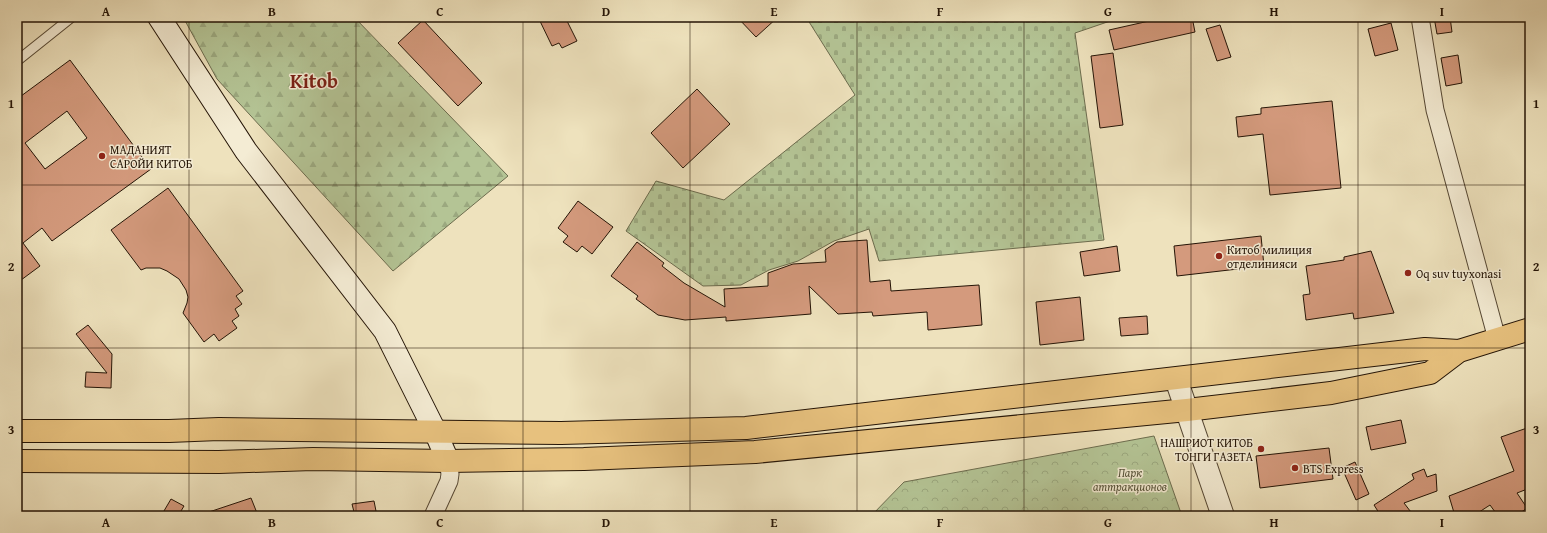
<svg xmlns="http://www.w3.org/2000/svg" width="1547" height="533" viewBox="0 0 1547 533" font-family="'Gentium Book Plus',serif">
<defs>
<pattern id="forest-firs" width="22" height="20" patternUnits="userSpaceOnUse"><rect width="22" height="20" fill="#b4c495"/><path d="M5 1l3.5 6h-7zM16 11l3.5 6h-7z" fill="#9ba87f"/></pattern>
<pattern id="cemetery-stones" width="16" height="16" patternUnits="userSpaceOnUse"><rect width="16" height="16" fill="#b4c495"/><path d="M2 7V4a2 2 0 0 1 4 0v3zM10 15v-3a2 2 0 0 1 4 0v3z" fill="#9ba87f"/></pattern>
<pattern id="park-crowns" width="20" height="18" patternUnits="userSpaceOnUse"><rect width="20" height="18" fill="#b4c495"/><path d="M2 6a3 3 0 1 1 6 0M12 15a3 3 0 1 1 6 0" fill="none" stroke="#9ba87f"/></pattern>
</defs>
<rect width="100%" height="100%" fill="#eee2bd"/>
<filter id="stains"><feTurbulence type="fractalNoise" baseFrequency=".005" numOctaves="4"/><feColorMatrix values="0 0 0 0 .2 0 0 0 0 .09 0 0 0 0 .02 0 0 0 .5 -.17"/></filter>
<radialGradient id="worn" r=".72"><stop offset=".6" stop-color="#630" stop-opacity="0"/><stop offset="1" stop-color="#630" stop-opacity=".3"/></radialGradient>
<path fill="url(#forest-firs)" stroke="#6c6c4e" d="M 183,17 L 354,17 L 508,176 L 393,271 L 217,79 Z"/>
<path fill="url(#cemetery-stones)" stroke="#6c6c4e" d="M 806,17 L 1122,17 L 1075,33 L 1104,240 L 879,261 L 869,229 L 834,241 L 798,261 L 769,270 L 741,285 L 703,286 L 626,231 L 656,181 L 724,200 L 855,95 Z"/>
<path fill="url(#park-crowns)" stroke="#6c6c4e" d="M 1154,436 L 1182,516 L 871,516 L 904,482 Z"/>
<g fill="#d49a7d" stroke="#241406" fill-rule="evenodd">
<path d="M 538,17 L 565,17 L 577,41 L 562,48 L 559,43 L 552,46 Z"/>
<path d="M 737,17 L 778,17 L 756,37 Z"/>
<path d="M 1167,17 L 1192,17 L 1195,32 L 1114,50 L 1109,30 Z"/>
<path d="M 1434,17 L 1450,17 L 1452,32 L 1437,34 Z"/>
<path d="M 423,20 L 482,83 L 458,106 L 398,43 Z"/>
<path d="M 1391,23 L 1398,50 L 1375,56 L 1368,29 Z"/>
<path d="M 1220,25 L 1231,57 L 1217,61 L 1206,29 Z"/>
<path d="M 1113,53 L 1123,125 L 1100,128 L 1091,56 Z"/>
<path d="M 1458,55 L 1462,83 L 1446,86 L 1441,58 Z"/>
<path d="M 70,60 L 151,169 L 52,241 L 42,228 L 23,243 L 40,266 L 17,283 L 17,99 ZM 67,111 L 87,138 L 45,169 L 25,143 Z"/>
<path d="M 697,89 L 730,124 L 683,168 L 651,133 Z"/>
<path d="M 1332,101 L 1341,188 L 1270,195 L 1263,134 L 1238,137 L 1236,117 L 1261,114 L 1261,108 Z"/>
<path d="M 168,188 L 243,291 L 236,296 L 242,304 L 235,309 L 239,316 L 232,321 L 237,328 L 219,341 L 214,334 L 204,342 L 183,313 L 187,303 L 188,297 L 186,290 L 179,279 L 167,271 L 160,268 L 146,268 L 141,270 L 111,230 Z"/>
<path d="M 578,201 L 613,227 L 592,254 L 582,246 L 577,252 L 563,242 L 568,236 L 558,228 Z"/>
<path d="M 1261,236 L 1264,266 L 1177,276 L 1174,246 Z"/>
<path d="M 867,240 L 870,282 L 890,280 L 891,291 L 979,285 L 982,325 L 928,330 L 927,312 L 873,316 L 872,312 L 838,314 L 809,286 L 811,314 L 726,321 L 726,317 L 685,320 L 658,315 L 636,299 L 638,296 L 611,276 L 637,242 L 664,263 L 662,266 L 684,283 L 725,307 L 724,289 L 768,286 L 768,273 L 793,264 L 826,262 L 825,250 L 837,242 Z"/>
<path d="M 1117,246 L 1120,271 L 1084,276 L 1080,252 Z"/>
<path d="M 1371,251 L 1394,313 L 1354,319 L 1353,313 L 1306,320 L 1303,295 L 1310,294 L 1306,266 L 1344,260 L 1344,257 Z"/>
<path d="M 1080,297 L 1084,340 L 1040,345 L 1036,302 Z"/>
<path d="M 1147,316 L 1148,334 L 1121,336 L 1119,318 Z"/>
<path d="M 88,325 L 112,354 L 111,388 L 85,387 L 86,372 L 107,373 L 76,334 Z"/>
<path d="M 1401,420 L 1406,443 L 1371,450 L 1366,427 Z"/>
<path d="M 1530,427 L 1530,488 L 1517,493 L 1527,508 L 1516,516 L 1498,516 L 1490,505 L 1473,516 L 1455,516 L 1449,496 L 1514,471 L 1501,437 Z"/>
<path d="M 1329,448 L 1333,479 L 1260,488 L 1256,456 Z"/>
<path d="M 1355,462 L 1369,494 L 1356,500 L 1342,468 Z"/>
<path d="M 1424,469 L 1427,477 L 1436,474 L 1437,491 L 1404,503 L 1414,516 L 1381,516 L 1374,505 L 1414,479 L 1412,474 Z"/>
<path d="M 251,498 L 257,513 L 248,516 L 204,516 L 203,514 Z"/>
<path d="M 171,499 L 184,506 L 178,516 L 161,516 Z"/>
<path d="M 374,501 L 377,516 L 355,516 L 352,504 Z"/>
</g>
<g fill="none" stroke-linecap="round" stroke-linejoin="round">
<g stroke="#564834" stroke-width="11">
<path id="service" d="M 17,61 L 72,17"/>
</g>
<g stroke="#564834" stroke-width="19">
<g id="minor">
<path d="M 1420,17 L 1435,110 L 1497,339"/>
<path d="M 433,516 L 449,481 L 450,474 L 448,461"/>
</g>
</g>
<g stroke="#564834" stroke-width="24">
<path id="tertiary" d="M 1176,379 L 1223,516"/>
</g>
<g stroke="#241406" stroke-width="24">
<path id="secondary" d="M 159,17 L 246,151 L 385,331 L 435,431 L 448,461"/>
</g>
<g stroke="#241406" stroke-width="24">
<g id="primary">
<path d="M 17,431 L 169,431 L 219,429 L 561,433 L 746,428 L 1425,349 L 1459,351"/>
<path d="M 17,461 L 219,462 L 313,459 L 448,461 L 584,459 L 755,452 L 1187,410 L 1331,393 L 1430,373 L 1459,351 L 1530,329"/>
</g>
</g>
<use href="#service" stroke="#f4ecd4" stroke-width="9"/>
<use href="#minor" stroke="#f4ecd4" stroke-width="17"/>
<use href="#tertiary" stroke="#f4ecd4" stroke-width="22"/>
<use href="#secondary" stroke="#f4ecd4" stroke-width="22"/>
<use href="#primary" stroke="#e7c17e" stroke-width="22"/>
</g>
<path fill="none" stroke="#241406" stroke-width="1" stroke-opacity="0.55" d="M 189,17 L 189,516M 356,17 L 356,516M 523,17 L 523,516M 690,17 L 690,516M 857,17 L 857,516M 1024,17 L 1024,516M 1191,17 L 1191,516M 1358,17 L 1358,516M 17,185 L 1530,185M 17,348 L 1530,348"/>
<g fill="#8f2418" stroke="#f4ecd4" stroke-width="1.5">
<circle cx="102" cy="156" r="4"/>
<circle cx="1219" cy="256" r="4"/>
<circle cx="1408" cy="273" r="4"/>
<circle cx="1261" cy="449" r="4"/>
<circle cx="1295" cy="468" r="4"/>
</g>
<g text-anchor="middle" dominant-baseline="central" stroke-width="3" stroke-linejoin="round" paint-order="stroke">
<g font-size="12" fill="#241406" stroke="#f4ecd4" text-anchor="start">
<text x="110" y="149">МАДАНИЯТ<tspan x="110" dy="14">САРОЙИ КИТОБ</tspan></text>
<text x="1227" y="249">Китоб милиция<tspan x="1227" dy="14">отделинияси</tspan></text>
<text x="1416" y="273">Oq suv tuyxonasi</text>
<text x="1253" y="442" text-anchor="end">НАШРИОТ КИТОБ<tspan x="1253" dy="14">ТОНГИ ГАЗЕТА</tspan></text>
<text x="1303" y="468">BTS Express</text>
</g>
<g font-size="12" font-style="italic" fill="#565238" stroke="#f4ecd4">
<text x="1130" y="472">Парк<tspan x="1130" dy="14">аттракционов</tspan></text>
</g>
<g font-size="20" font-weight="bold" fill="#7a1f14" stroke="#f4ecd4">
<text x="314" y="80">Kitob</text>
</g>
</g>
<rect width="1547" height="533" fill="none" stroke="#eee2bd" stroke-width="44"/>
<rect x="22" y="22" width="1503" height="489" fill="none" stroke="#241406" stroke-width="1.5"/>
<g font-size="13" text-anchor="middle" font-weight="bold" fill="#241406">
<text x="106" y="16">A</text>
<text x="272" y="16">B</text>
<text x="440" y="16">C</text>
<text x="606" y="16">D</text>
<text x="774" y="16">E</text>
<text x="940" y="16">F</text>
<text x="1108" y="16">G</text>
<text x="1274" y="16">H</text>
<text x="1442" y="16">I</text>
<text x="11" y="108">1</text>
<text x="1536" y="108">1</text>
<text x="11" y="271">2</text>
<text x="1536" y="271">2</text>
<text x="11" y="434">3</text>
<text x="1536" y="434">3</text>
<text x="106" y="527">A</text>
<text x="272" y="527">B</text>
<text x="440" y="527">C</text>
<text x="606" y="527">D</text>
<text x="774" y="527">E</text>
<text x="940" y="527">F</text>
<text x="1108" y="527">G</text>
<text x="1274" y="527">H</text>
<text x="1442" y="527">I</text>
</g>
<rect width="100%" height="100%" filter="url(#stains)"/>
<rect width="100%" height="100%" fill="url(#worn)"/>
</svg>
